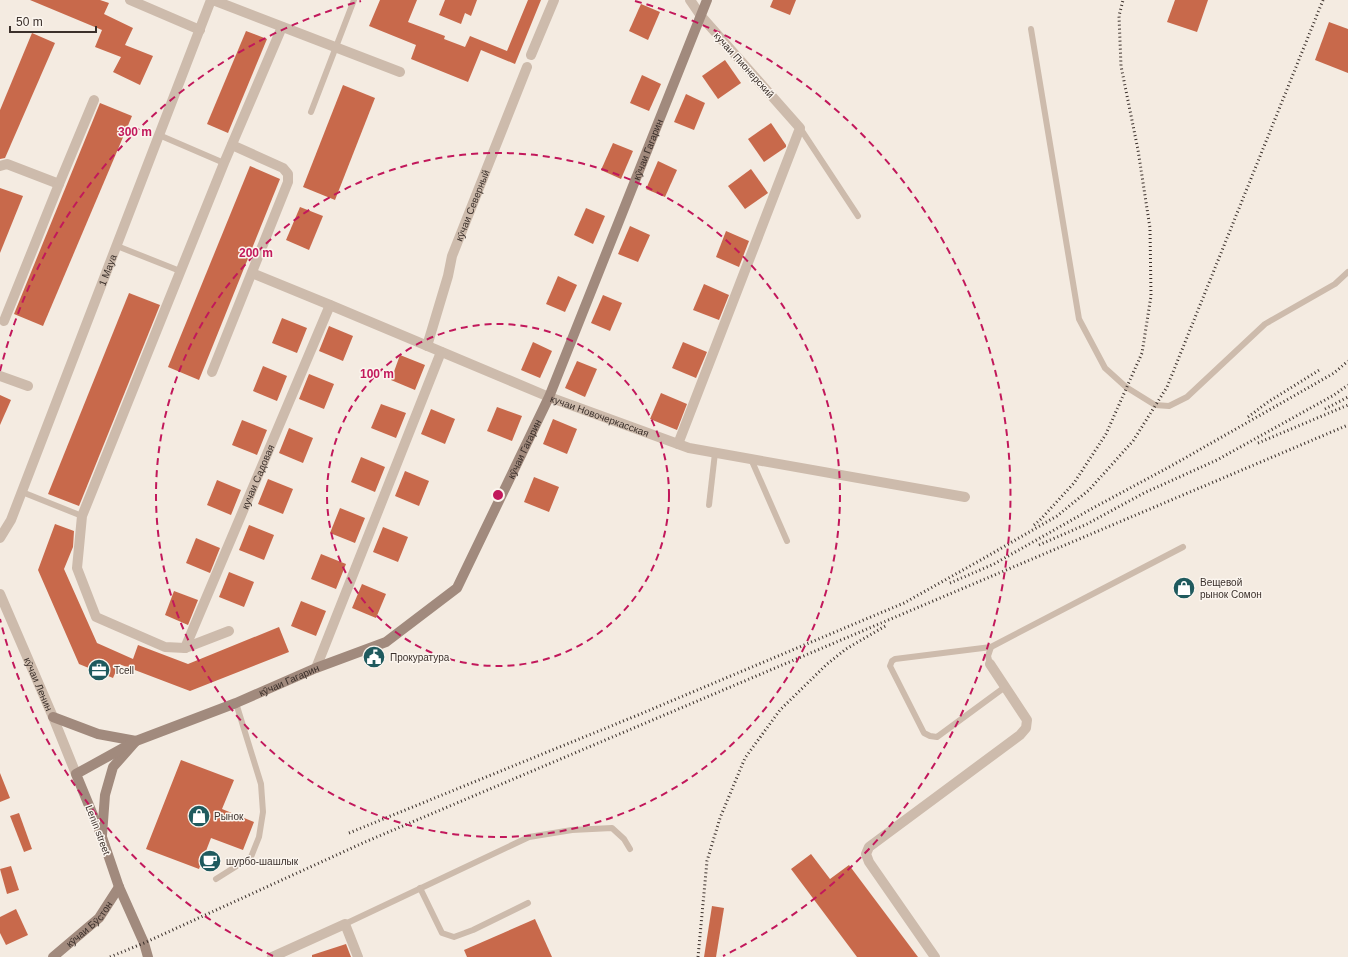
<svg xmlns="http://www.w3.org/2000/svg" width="1348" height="957" viewBox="0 0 1348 957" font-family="Helvetica,sans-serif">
<rect width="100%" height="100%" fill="#f4ebe1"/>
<g fill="#c8694b">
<path d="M 30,0 L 100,0 L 109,3 L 104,14 L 133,28 L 125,45 L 153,56 L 140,85 L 113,72 L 121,57 L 95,47 L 102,30 Z"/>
<path d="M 380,0 L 417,0 L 408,22 L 445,36 L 444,39 L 465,47 L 470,36 L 507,51 L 528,0 L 541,0 L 515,64 L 481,50 L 468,82 L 411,59 L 416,45 L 369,26 Z"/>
<path d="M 445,0 L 477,0 L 471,16 L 465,13 L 461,24 L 439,15 Z"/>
<path d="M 773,0 L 796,0 L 790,15 L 770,7 Z"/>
<path d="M 1175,0 L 1208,0 L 1197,32 L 1167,22 Z"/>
<path d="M 641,4 L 660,12 L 648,40 L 629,31 Z"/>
<path d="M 1329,22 L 1348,29 L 1348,73 L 1315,60 Z"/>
<path d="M 246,31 L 267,39 L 228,133 L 207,124 Z"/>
<path d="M 32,33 L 55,43 L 5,158 L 0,159 L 0,110 Z"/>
<path d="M 725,60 L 741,83 L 718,99 L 702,76 Z"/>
<path d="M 642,75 L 661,84 L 649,111 L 630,103 Z"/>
<path d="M 343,85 L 375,98 L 335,200 L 303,187 Z"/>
<path d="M 686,94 L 705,103 L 694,130 L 674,122 Z"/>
<path d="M 100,103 L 132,116 L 43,326 L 14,314 Z"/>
<path d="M 771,123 L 786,145 L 786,147 L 764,162 L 748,139 Z"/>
<path d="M 613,143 L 633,151 L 621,179 L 601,170 Z"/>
<path d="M 658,161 L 677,170 L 665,197 L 646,189 Z"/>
<path d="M 250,166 L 280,179 L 199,380 L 168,367 Z"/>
<path d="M 751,169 L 768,193 L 745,209 L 728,186 Z"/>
<path d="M 0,188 L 23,196 L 0,253 Z"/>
<path d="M 300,207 L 323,216 L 309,250 L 286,240 Z"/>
<path d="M 586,208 L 605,216 L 593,244 L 574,235 Z"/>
<path d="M 630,226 L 650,235 L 638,262 L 618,254 Z"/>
<path d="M 726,231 L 749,241 L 739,267 L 716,257 Z"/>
<path d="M 558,276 L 577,285 L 565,312 L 546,304 Z"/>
<path d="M 704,284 L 729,295 L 719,320 L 693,310 Z"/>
<path d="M 129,293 L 160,305 L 79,506 L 48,494 Z"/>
<path d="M 603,295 L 622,303 L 610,331 L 591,323 Z"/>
<path d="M 282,318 L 307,328 L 297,353 L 272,343 Z"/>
<path d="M 329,326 L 353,336 L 343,361 L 319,351 Z"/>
<path d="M 533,342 L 552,351 L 540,378 L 521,370 Z"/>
<path d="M 683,342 L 707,352 L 696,378 L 672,368 Z"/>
<path d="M 400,355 L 425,365 L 415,390 L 391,380 Z"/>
<path d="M 577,361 L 597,369 L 585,397 L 565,388 Z"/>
<path d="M 263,366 L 287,376 L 277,401 L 253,391 Z"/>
<path d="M 309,374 L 334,384 L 324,409 L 299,399 Z"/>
<path d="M 661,393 L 687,404 L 677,430 L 650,419 Z"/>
<path d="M 0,395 L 11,400 L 0,425 Z"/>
<path d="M 381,404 L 406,413 L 396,438 L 371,428 Z"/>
<path d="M 497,407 L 522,416 L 512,441 L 487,431 Z"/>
<path d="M 431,409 L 455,419 L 445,444 L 421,434 Z"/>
<path d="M 553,419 L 577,429 L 567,454 L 543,444 Z"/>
<path d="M 242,420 L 267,430 L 257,455 L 232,445 Z"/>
<path d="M 289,428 L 313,438 L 303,463 L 279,453 Z"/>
<path d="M 361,457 L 385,467 L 375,492 L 351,482 Z"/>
<path d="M 405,471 L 429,481 L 419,506 L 395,496 Z"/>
<path d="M 534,477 L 559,487 L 549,512 L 524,502 Z"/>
<path d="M 268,479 L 293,489 L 283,514 L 258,504 Z"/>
<path d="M 217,480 L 241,490 L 231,515 L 207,505 Z"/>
<path d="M 340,508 L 365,518 L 355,543 L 330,533 Z"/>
<path d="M 55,524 L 74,531 L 73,547 L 64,569 L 97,643 L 133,659 L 138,645 L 188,664 L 279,627 L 289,652 L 190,691 L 119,664 L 113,678 L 79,664 L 38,570 Z"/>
<path d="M 249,525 L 274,535 L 264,560 L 239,550 Z"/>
<path d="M 383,527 L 408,537 L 398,562 L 373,552 Z"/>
<path d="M 196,538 L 220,548 L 210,573 L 186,563 Z"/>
<path d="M 321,554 L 346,564 L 336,589 L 311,579 Z"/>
<path d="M 229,572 L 254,582 L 244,607 L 219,597 Z"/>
<path d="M 362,584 L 386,594 L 376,618 L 352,608 Z"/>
<path d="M 174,591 L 198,600 L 188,625 L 165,615 Z"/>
<path d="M 301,601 L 326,611 L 316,636 L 291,626 Z"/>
<path d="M 181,760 L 234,780 L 222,809 L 254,822 L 243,850 L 211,838 L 199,869 L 146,849 Z"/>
<path d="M 0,773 L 10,798 L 0,802 Z"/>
<path d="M 19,813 L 32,849 L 24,852 L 10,816 Z"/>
<path d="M 811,854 L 830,879 L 849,865 L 918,957 L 857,957 L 791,869 Z"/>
<path d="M 11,866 L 19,890 L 7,894 L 0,869 Z"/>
<path d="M 712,906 L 724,908 L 716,957 L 704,957 Z"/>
<path d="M 16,909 L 28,935 L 6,945 L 0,933 L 0,917 Z"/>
<path d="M 535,919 L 552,957 L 467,957 L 464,950 Z"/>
<path d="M 346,944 L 351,957 L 312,957 L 312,955 Z"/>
</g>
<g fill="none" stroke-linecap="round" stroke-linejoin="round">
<g stroke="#cdbbac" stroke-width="6">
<path d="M 1031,29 L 1079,319 L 1105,368 L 1126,387 L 1155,405 L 1169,406 L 1187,397 L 1265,324 L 1335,284 L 1348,272"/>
<path d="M 311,112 L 354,0"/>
<path d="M 800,128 L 858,216"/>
<path d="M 159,135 L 224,163"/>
<path d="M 117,246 L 180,271"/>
<path d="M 751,459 L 787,541"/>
<path d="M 22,492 L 82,516"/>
<path d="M 709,505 L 715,453"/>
<path d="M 991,647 L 895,659 L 892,661 L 890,666 L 924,733 L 930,736 L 937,737 L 1005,687"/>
<path d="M 990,664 L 988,656 L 991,647 L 1183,547"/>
<path d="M 216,879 L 251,857 L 259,837 L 263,812 L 261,784 L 236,703"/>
<path d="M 420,888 L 442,933 L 454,937 L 473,930 L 528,903"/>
<path d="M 345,924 L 529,837 L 572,830 L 612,828 L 624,839 L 630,849"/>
</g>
<g stroke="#cdbbac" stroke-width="10">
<path d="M 130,0 L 200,30"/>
<path d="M 213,0 L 400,72"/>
<path d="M 531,55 L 554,0"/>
<path d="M 0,166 L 7,164 L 59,184"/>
<path id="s1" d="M 252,273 L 330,305 L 549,397 L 689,448 L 965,497"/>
<path d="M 4,321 L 59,184 L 94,100"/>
<path id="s2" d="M 427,346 L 448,276 L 452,256 L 527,67"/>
<path d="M 212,372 L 288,182 L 288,174 L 283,168 L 232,145"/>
<path d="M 0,376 L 28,386"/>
<path d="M 678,444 L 800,128 L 701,16 L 690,0"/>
<path id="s3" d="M 0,538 L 11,520 L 211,0"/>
<path d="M 229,631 L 185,648 L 165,647 L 96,617 L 77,568 L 82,516 L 224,163 L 282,27"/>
<path id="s4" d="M 185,648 L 330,305"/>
<path d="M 316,668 L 441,352"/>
<path d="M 272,957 L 345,924 L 358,957"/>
<path d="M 935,957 L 869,862 L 866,854 L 869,847 L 1020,735 L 1026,728 L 1027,720 L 990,664"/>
</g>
<path stroke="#cdbbac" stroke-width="10" id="s5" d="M 0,594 L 53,717 L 76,774"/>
<g stroke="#a18a7d" stroke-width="10">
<path d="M 53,717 L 98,734 L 136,741 L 113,767 L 105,795 L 102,835"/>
<path id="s6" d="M 53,957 L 99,918 L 119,887"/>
<path id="s7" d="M 148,957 L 144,943 L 119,887 L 102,837 L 76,774 L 136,741 L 236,703 L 316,668 L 386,642 L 457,588 L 549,397 L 707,0"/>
</g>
<g stroke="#3b302b" stroke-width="3" stroke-dasharray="1 3" stroke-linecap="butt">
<path d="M 1325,409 L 1348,397"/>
<path d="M 1248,417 L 1268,402 L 1321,369"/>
<path d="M 1258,443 L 1348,405"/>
<path d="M 1034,525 L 1040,520 L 1074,483 L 1106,434 L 1142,353 L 1151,296 L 1150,228 L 1138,150 L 1121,66 L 1119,16 L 1123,0"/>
<path d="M 1039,545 L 1087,524 L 1144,493 L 1217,460 L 1334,395 L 1348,385"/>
<path d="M 950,583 L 994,564 L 1093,508 L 1171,466 L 1334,373 L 1348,361"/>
<path d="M 349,833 L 638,715 L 904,603 L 979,561 L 1057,516 L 1089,490 L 1133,441 L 1167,387 L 1323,0"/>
<path d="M 110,957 L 144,943 L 365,842 L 1348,425"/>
<path d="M 698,957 L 707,861 L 720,818 L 745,758 L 780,710 L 827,664 L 846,649 L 887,625"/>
</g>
</g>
<g fill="none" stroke="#c2185b" stroke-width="2" stroke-dasharray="7 5">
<circle cx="498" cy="495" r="171"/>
<circle cx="498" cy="495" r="342"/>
<path d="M273 956A513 513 0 0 1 0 619M0 371A513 513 0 0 1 361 1M635 1A513 513 0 0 1 723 956"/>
</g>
<defs>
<g id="shop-disc" transform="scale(1.15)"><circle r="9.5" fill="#1f5a5e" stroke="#fbf5ee"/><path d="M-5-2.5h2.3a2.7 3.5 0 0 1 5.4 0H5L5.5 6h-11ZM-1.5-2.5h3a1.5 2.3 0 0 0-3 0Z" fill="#fff"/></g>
<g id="civic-disc" transform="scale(1.15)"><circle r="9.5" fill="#1f5a5e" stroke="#fbf5ee"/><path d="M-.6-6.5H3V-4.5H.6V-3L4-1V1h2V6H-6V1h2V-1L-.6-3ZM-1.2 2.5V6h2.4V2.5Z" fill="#fff"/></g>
<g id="office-disc" transform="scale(1.15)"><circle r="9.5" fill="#1f5a5e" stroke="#fbf5ee"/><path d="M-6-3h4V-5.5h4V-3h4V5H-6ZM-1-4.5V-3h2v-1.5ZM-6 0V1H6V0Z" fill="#fff"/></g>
<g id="cafe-disc" transform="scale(1.15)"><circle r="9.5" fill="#1f5a5e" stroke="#fbf5ee"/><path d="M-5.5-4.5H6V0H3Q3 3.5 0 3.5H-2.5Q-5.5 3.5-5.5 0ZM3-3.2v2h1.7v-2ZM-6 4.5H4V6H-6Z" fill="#fff"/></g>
</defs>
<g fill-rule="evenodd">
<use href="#shop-disc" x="1184" y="588"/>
<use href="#civic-disc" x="374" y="657"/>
<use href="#office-disc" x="99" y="670"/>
<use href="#shop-disc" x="199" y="816"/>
<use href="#cafe-disc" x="210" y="861"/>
</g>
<g text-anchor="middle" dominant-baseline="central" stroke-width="3" stroke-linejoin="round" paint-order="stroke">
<g font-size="10" fill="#3b302b" stroke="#fbf5ee">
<text transform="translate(744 65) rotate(48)">кучаи Пионерский</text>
<text stroke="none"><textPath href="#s7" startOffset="1102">кӯчаи Гагарин</textPath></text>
<text stroke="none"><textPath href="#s2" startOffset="148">кӯчаи Северный</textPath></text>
<text stroke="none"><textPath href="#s3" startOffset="289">1 Maya</textPath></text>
<text stroke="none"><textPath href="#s1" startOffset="376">кучаи Новочеркасская</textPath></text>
<text stroke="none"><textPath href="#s7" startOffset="778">кӯчаи Гагарин</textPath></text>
<text stroke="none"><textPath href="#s4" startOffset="186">кучаи Садовая</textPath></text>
<text stroke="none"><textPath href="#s7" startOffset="430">кӯчаи Гагарин</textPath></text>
<text stroke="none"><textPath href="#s5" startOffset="98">кӯчаи Ленин</textPath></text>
<text transform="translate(98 830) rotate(69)">Lenin street</text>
<text stroke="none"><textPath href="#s6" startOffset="49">кӯчаи Бӯстон</textPath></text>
</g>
<g font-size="10" fill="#3b302b" stroke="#fbf5ee" text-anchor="start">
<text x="1200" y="582">Вещевой<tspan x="1200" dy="12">рынок Сомон</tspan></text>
<text x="390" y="657">Прокуратура</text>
<text x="114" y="670">Tcell</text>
<text x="214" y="816">Рынок</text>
<text x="226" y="861">шурбо-шашлык</text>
</g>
</g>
<circle cx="498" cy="495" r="6" fill="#c2185b" stroke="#fbf5ee" stroke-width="2"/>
<g font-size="12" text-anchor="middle" font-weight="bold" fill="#c2185b" stroke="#fbf5ee" stroke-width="3" stroke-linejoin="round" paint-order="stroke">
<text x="135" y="136">300 m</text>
<text x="256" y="257">200 m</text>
<text x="377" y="378">100 m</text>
</g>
<path d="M10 26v6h86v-6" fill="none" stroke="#3b302b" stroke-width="2"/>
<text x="16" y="26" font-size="12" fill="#3b302b" stroke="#fbf5ee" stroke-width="3" paint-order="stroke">50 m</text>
</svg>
